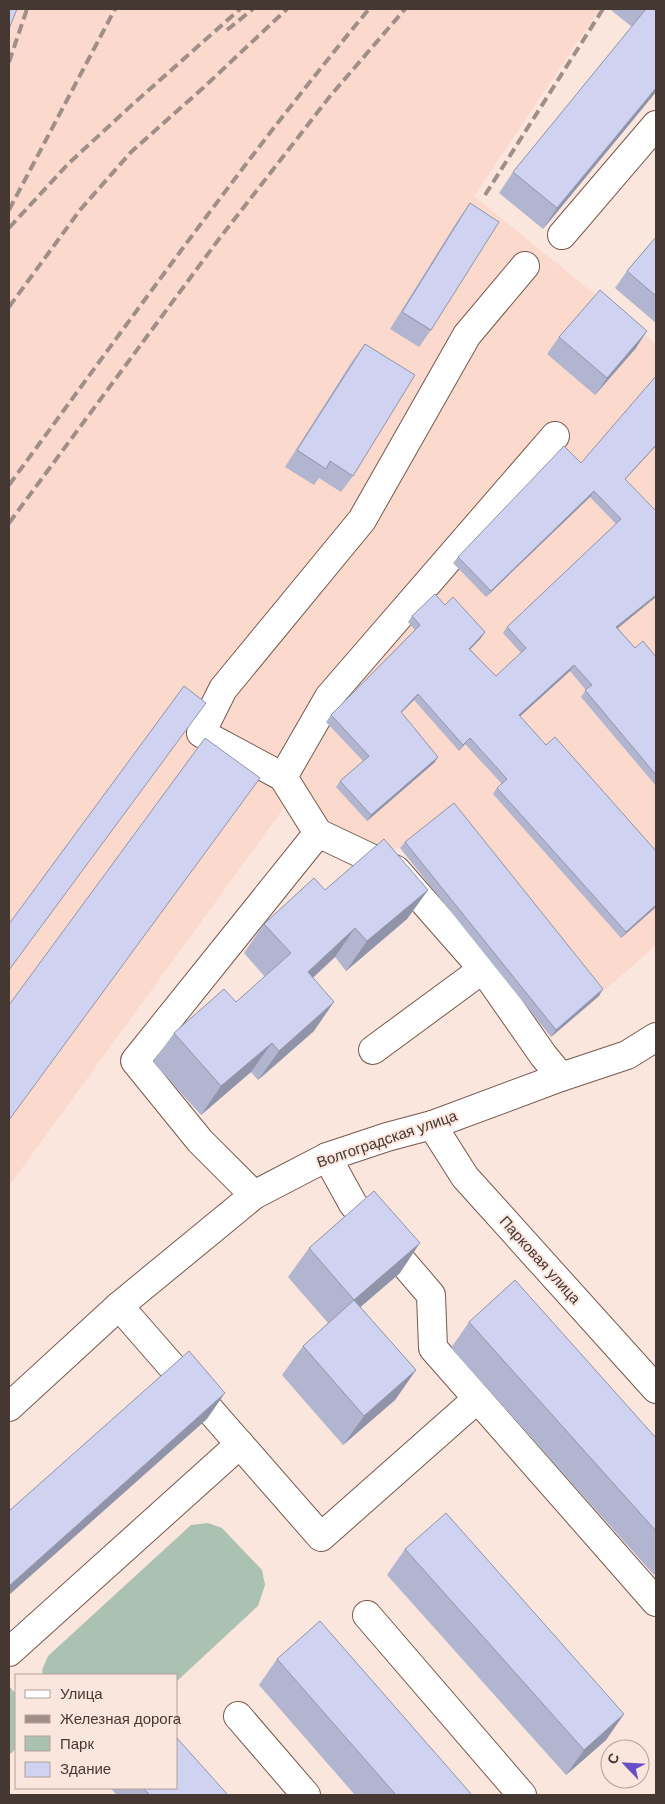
<svg xmlns="http://www.w3.org/2000/svg" width="665" height="1804" viewBox="0 0 665 1804" font-family="'DM Sans',sans-serif">
<rect width="100%" height="100%" fill="#fbe6de"/>
<path fill="#fbd9cd" d="M 9,9 L 600,9 L 474,196 L 656,344 L 656,945 L 551,1037 L 400,848 L 369,852 L 286,805 L 9,1186 Z"/>
<g fill="#abc2b2">
<path d="M 208,1523 L 222,1528 L 262,1570 L 265,1585 L 258,1606 L 176,1682 L 176,1675 L 43,1675 L 42,1670 L 48,1656 L 191,1525 Z"/>
<path d="M 9,1686 L 16,1694 L 16,1749 L 9,1755 Z"/>
</g>
<g fill="none" stroke-linecap="round" stroke-linejoin="round">
<g stroke="#76594e" stroke-width="30">
<g id="minor">
<path d="M 562,235 L 656,125"/>
<path d="M 283,777 L 201,733 L 223,689 L 362,520 L 467,335 L 525,266"/>
<path d="M 483,969 L 396,870 L 318,833 L 283,777 L 329,697 L 555,436"/>
<path d="M 373,1050 L 483,969 L 543,1055 L 561,1077"/>
<path d="M 432,1125 L 465,1177 L 656,1389"/>
<path d="M 327,1157 L 353,1204 L 431,1295 L 433,1348 L 656,1602"/>
<path d="M 254,1195 L 200,1141 L 135,1061 L 318,833"/>
<path d="M 119,1306 L 321,1537 L 477,1399"/>
<path d="M 9,1407 L 119,1306 L 254,1195 L 327,1157 L 387,1137 L 432,1125 L 561,1077 L 627,1055 L 656,1037"/>
<path d="M 367,1615 L 522,1795"/>
<path d="M 9,1652 L 240,1444"/>
<path d="M 238,1716 L 306,1795"/>
</g>
</g>
<use href="#minor" stroke="#fff" stroke-width="28"/>
<g stroke="#a08f88" stroke-width="4" stroke-dasharray="10 5" stroke-linecap="butt">
<path d="M 227,30 L 253,9"/>
<path d="M 9,62 L 27,9"/>
<path d="M 485,195 L 603,9"/>
<path d="M 9,210 L 115,9"/>
<path d="M 9,228 L 68,164 L 133,104 L 240,9"/>
<path d="M 9,307 L 80,210 L 131,152 L 203,88 L 287,9"/>
<path d="M 9,485 C 127,325 242,162 369,9"/>
<path d="M 9,523 L 219,239 L 331,95 L 405,9"/>
</g>
</g>
<g fill="#b2b5cf">
<path d="M 613,9 L 656,9 L 656,92 L 543,229 L 499,193 L 513,172 L 632,27 L 612,11 Z"/>
<path d="M 470,203 L 431,330 L 419,347 L 390,329 L 458,220 Z"/>
<path d="M 656,237 L 656,323 L 615,288 L 627,271 Z"/>
<path d="M 559,337 L 636,348 L 595,395 L 547,354 Z"/>
<path d="M 365,344 L 353,476 L 341,492 L 319,478 L 314,485 L 285,467 L 353,360 Z"/>
<path d="M 581,463 L 625,480 L 618,628 L 635,648 L 656,657 L 656,786 L 581,697 L 586,690 L 570,671 L 520,716 L 656,907 L 621,938 L 493,794 L 497,788 L 502,784 L 465,744 L 459,751 L 414,700 L 401,713 L 438,757 L 434,763 L 367,821 L 336,787 L 340,781 L 363,761 L 326,722 L 331,715 L 415,630 L 408,622 L 412,616 L 445,605 L 485,632 L 481,638 L 470,649 L 496,676 L 521,653 L 503,633 L 507,627 L 616,524 L 590,497 L 486,597 L 453,563 L 458,557 Z"/>
<path d="M 405,842 L 599,996 L 551,1037 L 400,848 Z"/>
<path d="M 325,890 L 428,890 L 407,919 L 346,971 L 335,957 L 313,978 L 314,1031 L 258,1080 L 251,1072 L 201,1115 L 153,1062 L 174,1033 L 236,1002 L 265,977 L 244,953 L 264,924 Z"/>
<path d="M 309,1248 L 400,1273 L 360,1307 L 416,1370 L 395,1400 L 343,1445 L 282,1375 L 303,1346 L 328,1323 L 288,1277 Z"/>
<path d="M 469,1322 L 656,1438 L 656,1572 L 654,1575 L 451,1348 Z"/>
<path d="M 405,1549 L 624,1714 L 606,1740 L 566,1775 L 387,1575 Z"/>
<path d="M 277,1659 L 472,1795 L 355,1795 L 259,1685 Z"/>
<path d="M 110,1788 L 176,1788 L 228,1795 L 117,1795 Z"/>
</g>
<g fill="#9194a9">
<path d="M 656,88 L 656,92 L 543,229 L 557,208 Z"/>
<path d="M 647,331 L 636,348 L 595,395 L 607,378 Z"/>
<path d="M 656,445 L 656,446 L 620,485 L 625,479 Z"/>
<path d="M 594,491 L 590,497 L 486,597 L 491,591 Z"/>
<path d="M 656,595 L 656,597 L 612,633 L 616,627 Z"/>
<path d="M 485,632 L 481,638 L 465,655 L 469,649 Z"/>
<path d="M 574,665 L 570,671 L 515,721 L 519,715 Z"/>
<path d="M 418,694 L 414,700 L 396,718 L 401,712 Z"/>
<path d="M 470,738 L 465,744 L 459,751 L 463,745 Z"/>
<path d="M 438,757 L 434,763 L 367,821 L 371,815 Z"/>
<path d="M 428,890 L 407,919 L 346,971 L 367,941 Z"/>
<path d="M 656,905 L 656,907 L 621,938 L 626,932 Z"/>
<path d="M 355,928 L 335,957 L 287,1001 L 308,972 Z"/>
<path d="M 603,989 L 599,996 L 551,1037 L 556,1030 Z"/>
<path d="M 334,1002 L 314,1031 L 258,1080 L 279,1051 Z"/>
<path d="M 272,1043 L 251,1072 L 201,1115 L 221,1086 Z"/>
<path d="M 420,1243 L 400,1273 L 334,1330 L 354,1300 Z"/>
<path d="M 416,1370 L 395,1400 L 343,1445 L 364,1416 Z"/>
<path d="M 225,1393 L 207,1419 L 9,1595 L 9,1586 Z"/>
<path d="M 624,1714 L 606,1740 L 566,1775 L 584,1750 Z"/>
</g>
<g fill="#cfd3f1" stroke="#9194a9">
<path d="M 9,9 L 17,9 L 9,29 Z"/>
<path d="M 646,9 L 656,9 L 656,88 L 557,208 L 513,172 Z"/>
<path d="M 470,203 L 499,222 L 431,330 L 402,312 Z"/>
<path d="M 656,237 L 656,296 L 627,271 Z"/>
<path d="M 600,290 L 647,331 L 607,378 L 559,337 Z"/>
<path d="M 365,344 L 415,375 L 353,476 L 330,461 L 326,469 L 297,450 Z"/>
<path d="M 656,376 L 656,445 L 625,479 L 656,511 L 656,595 L 616,627 L 635,648 L 643,641 L 656,657 L 656,775 L 585,690 L 592,685 L 574,665 L 519,715 L 546,745 L 555,737 L 656,851 L 656,905 L 626,932 L 497,788 L 507,779 L 470,738 L 463,745 L 418,694 L 401,712 L 438,757 L 371,815 L 340,781 L 369,756 L 331,715 L 420,625 L 412,616 L 435,594 L 445,605 L 453,597 L 485,632 L 469,649 L 496,676 L 526,648 L 507,627 L 621,519 L 594,491 L 491,591 L 458,557 L 564,446 L 581,463 Z"/>
<path d="M 184,686 L 206,703 L 9,970 L 9,924 Z"/>
<path d="M 205,738 L 260,778 L 9,1120 L 9,1005 Z"/>
<path d="M 454,803 L 603,989 L 556,1030 L 405,842 Z"/>
<path d="M 384,839 L 428,890 L 367,941 L 355,928 L 308,972 L 334,1002 L 279,1051 L 272,1043 L 221,1086 L 174,1033 L 224,989 L 236,1002 L 291,953 L 264,924 L 314,878 L 325,890 Z"/>
<path d="M 374,1191 L 420,1243 L 354,1300 L 309,1248 Z"/>
<path d="M 515,1280 L 656,1438 L 656,1531 L 469,1322 Z"/>
<path d="M 354,1300 L 416,1370 L 364,1416 L 303,1346 Z"/>
<path d="M 189,1351 L 225,1393 L 9,1586 L 9,1511 Z"/>
<path d="M 446,1513 L 624,1714 L 584,1750 L 405,1549 Z"/>
<path d="M 320,1621 L 472,1795 L 396,1795 L 277,1659 Z"/>
<path d="M 176,1737 L 228,1795 L 150,1795 L 143,1788 L 176,1788 Z"/>
</g>
<g text-anchor="middle" dominant-baseline="central" stroke-width="4" stroke-linejoin="round" paint-order="stroke">
<g font-size="15" fill="#453833" stroke="#fbe6de">
<text transform="translate(387 1139) rotate(-19)">Волгоградская улица</text>
<text transform="translate(540 1260) rotate(48)">Парковая улица</text>
</g>
</g>
<rect width="665" height="1804" fill="none" stroke="#453833" stroke-width="20"/>
<rect x="15" y="1674" width="162" height="115" fill="#fbe6de" stroke="#b2a09a"/>
<rect x="25" y="1690" width="25" height="8" fill="#ffffff" stroke="#b2a09a"/>
<text x="60" y="1699" font-size="15" fill="#453833">Улица</text>
<rect x="25" y="1715" width="25" height="8" fill="#a08f88" stroke="#b2a09a"/>
<text x="60" y="1724" font-size="15" fill="#453833">Железная дорога</text>
<rect x="25" y="1736" width="25" height="15" fill="#abc2b2" stroke="#b2a09a"/>
<text x="60" y="1749" font-size="15" fill="#453833">Парк</text>
<rect x="25" y="1762" width="25" height="15" fill="#cfd3f1" stroke="#b2a09a"/>
<text x="60" y="1774" font-size="15" fill="#453833">Здание</text>
<g transform="translate(625 1764) rotate(295)"><circle r="24" fill="#fbe6de" stroke="#b2a09a"/>
<path d="M0-4L9 19L0 12L-9 19Z" fill="#674dc6"/>
<text y="-8" font-size="14" font-weight="bold" text-anchor="middle" fill="#453833">С</text>
</g>
</svg>
